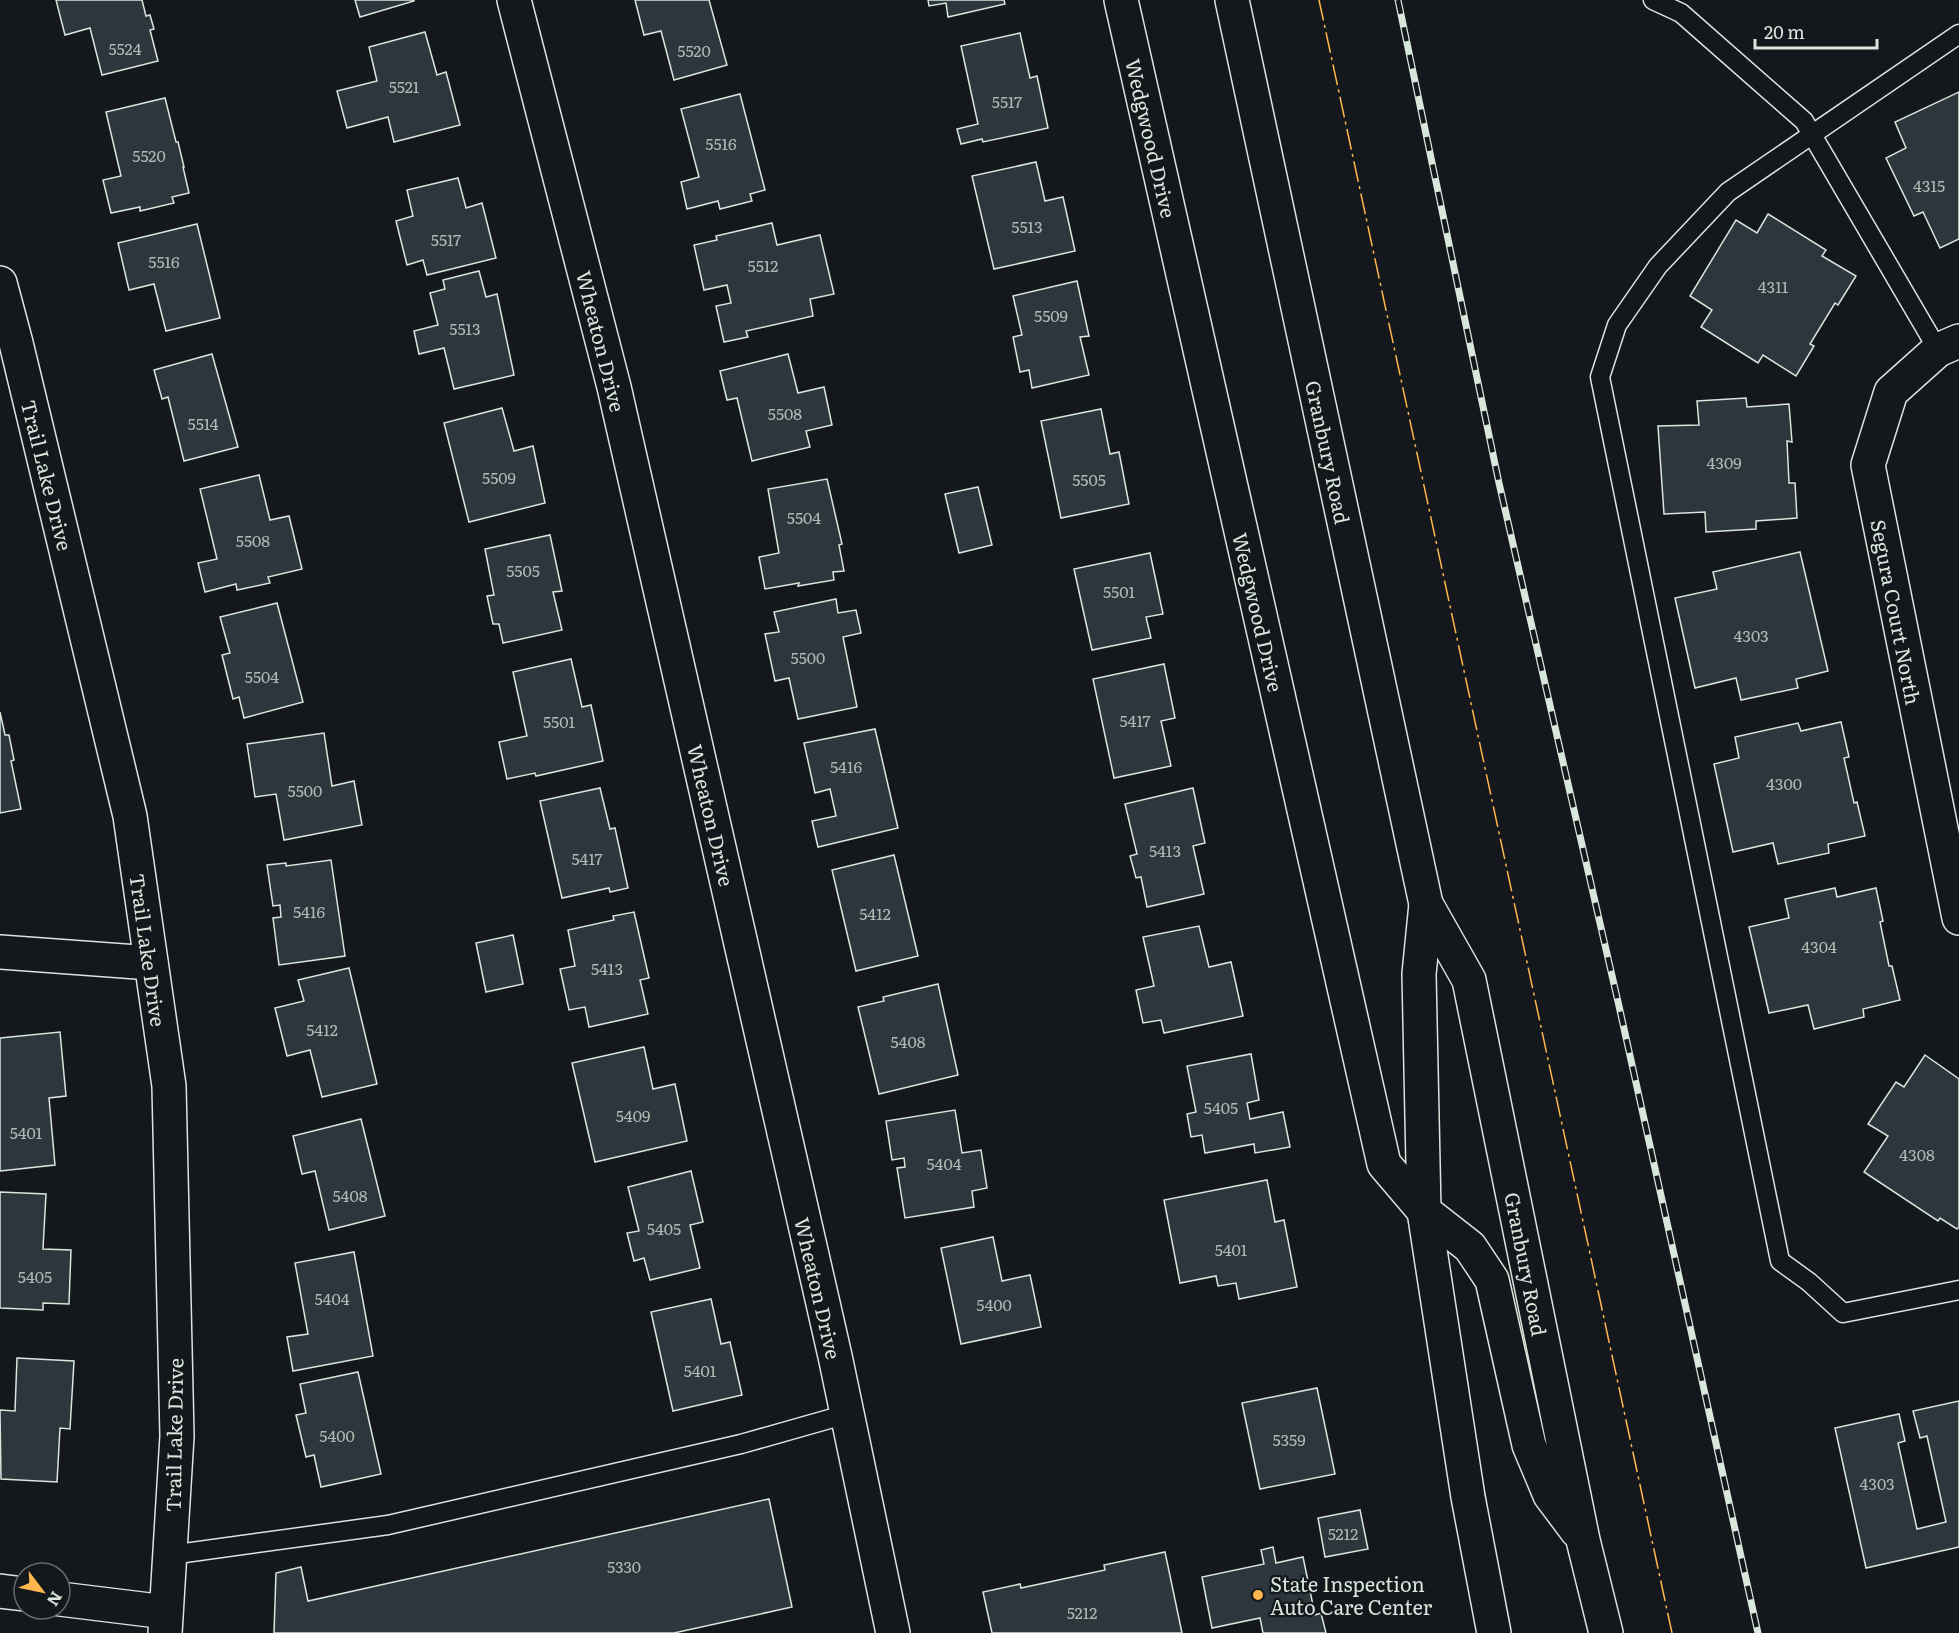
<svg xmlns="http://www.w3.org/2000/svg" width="1959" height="1633" viewBox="0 0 1959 1633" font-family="Literata,serif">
<rect width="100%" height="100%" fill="#14181c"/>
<g fill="#2c363c" stroke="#d8e6dc" stroke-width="1.5">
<path d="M 56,0 L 142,0 L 146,16 L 150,15 L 154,29 L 150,30 L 158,61 L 102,75 L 90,28 L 65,35 Z"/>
<path d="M 355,0 L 414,0 L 414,1 L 360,17 Z"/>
<path d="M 635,0 L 709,0 L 727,65 L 674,80 L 661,31 L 644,35 Z"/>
<path d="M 928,0 L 1004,0 L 1005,4 L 948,17 L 946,3 L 929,6 Z"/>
<path d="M 425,32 L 437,75 L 446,72 L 460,125 L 394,142 L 388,117 L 347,128 L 337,91 L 377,81 L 369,47 Z"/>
<path d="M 1020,33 L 1030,78 L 1037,76 L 1048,128 L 983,142 L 982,139 L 961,144 L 957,129 L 978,124 L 961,46 Z"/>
<path d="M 1959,92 L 1959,239 L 1940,248 L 1923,212 L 1914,216 L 1886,158 L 1906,148 L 1895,122 Z"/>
<path d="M 740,94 L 765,190 L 750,194 L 752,201 L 720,209 L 718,201 L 687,209 L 681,182 L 699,177 L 681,109 Z"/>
<path d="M 165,98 L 176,142 L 178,142 L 184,167 L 183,167 L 189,193 L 172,197 L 174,203 L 140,211 L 140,207 L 111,213 L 103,180 L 121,176 L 106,112 Z"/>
<path d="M 1036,162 L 1045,201 L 1063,197 L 1075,251 L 994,269 L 972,176 Z"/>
<path d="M 458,178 L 466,208 L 482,203 L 496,258 L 427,275 L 423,260 L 407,265 L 396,221 L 413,216 L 407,190 Z"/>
<path d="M 1768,214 L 1826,250 L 1822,256 L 1856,276 L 1838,305 L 1835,303 L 1810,344 L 1814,346 L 1796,376 L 1763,355 L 1758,363 L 1701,327 L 1712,310 L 1690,296 L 1736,220 L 1757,233 Z"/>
<path d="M 772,223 L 777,245 L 820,235 L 834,294 L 810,299 L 813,316 L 746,331 L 748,337 L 724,342 L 716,306 L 731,303 L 727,285 L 704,290 L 694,245 L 717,240 L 716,236 Z"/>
<path d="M 197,224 L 220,318 L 166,331 L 154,284 L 129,290 L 118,243 Z"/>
<path d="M 479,271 L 486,297 L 497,294 L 514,375 L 454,389 L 444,348 L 419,354 L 414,331 L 438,325 L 430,293 L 445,289 L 443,280 Z"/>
<path d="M 1077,281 L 1089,336 L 1080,337 L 1089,375 L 1032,388 L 1029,370 L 1020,372 L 1013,337 L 1022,335 L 1013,296 Z"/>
<path d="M 212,354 L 238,447 L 184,461 L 168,397 L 162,399 L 154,370 Z"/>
<path d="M 788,354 L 798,393 L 824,387 L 832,425 L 806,431 L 810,447 L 752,461 L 737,398 L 727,400 L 720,371 Z"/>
<path d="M 1746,398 L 1747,407 L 1789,404 L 1792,442 L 1787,441 L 1789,483 L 1795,483 L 1797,518 L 1756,521 L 1756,529 L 1706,532 L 1705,512 L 1664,514 L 1658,426 L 1699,425 L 1697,401 Z"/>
<path d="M 502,408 L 514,451 L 533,446 L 545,503 L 469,522 L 444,423 Z"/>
<path d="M 1101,409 L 1110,454 L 1119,452 L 1129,504 L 1061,518 L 1041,421 Z"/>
<path d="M 259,475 L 270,520 L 289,516 L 302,569 L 268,577 L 270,583 L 237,590 L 236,584 L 205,592 L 198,563 L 217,559 L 200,489 Z"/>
<path d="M 827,479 L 842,544 L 839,545 L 844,571 L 833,572 L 834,580 L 798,586 L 799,583 L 765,589 L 759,557 L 779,553 L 768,489 Z"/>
<path d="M 978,487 L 992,545 L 959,553 L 945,494 Z"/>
<path d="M 550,535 L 562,591 L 553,592 L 562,630 L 503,643 L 499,624 L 493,624 L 487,596 L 494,595 L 485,549 Z"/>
<path d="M 1800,552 L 1828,671 L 1796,679 L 1798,688 L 1741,700 L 1736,678 L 1695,688 L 1675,598 L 1717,589 L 1713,572 Z"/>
<path d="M 1150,553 L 1163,614 L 1146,617 L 1151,638 L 1092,650 L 1074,569 Z"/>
<path d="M 836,599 L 838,613 L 856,610 L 861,633 L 843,637 L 857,707 L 798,719 L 789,678 L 775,681 L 765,634 L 779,632 L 774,612 Z"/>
<path d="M 277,603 L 303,702 L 244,718 L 239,697 L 233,699 L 222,655 L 230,653 L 220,617 Z"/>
<path d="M 571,659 L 582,707 L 591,705 L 603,761 L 536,776 L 535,773 L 507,779 L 499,742 L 527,736 L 513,672 Z"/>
<path d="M 1164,664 L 1175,718 L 1161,721 L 1171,766 L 1114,778 L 1093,679 Z"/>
<path d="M 0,712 L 5,735 L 9,735 L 14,760 L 11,761 L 21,809 L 0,813 Z"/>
<path d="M 1841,722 L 1849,757 L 1844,758 L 1854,803 L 1857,802 L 1865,836 L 1828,844 L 1829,853 L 1778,864 L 1773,843 L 1733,852 L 1714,764 L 1739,758 L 1735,737 L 1798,723 L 1801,731 Z"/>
<path d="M 875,729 L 898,828 L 818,847 L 812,821 L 836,816 L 830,789 L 815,793 L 804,743 Z"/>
<path d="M 324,733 L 332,786 L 354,781 L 362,825 L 284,840 L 276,794 L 255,797 L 247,744 Z"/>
<path d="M 600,788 L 610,829 L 615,828 L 628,888 L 610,892 L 609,888 L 562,898 L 540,801 Z"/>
<path d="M 1193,788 L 1205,843 L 1193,846 L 1204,894 L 1147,907 L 1141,877 L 1136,878 L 1130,856 L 1137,854 L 1125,804 Z"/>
<path d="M 894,855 L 918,956 L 856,971 L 832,870 Z"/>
<path d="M 331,860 L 345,956 L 279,965 L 273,918 L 281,917 L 280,905 L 273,906 L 267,865 L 286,863 L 286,866 Z"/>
<path d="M 1835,888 L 1837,897 L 1876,888 L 1883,921 L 1880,922 L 1889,966 L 1892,966 L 1900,1000 L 1863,1009 L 1864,1017 L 1814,1029 L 1808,1005 L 1769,1013 L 1749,927 L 1789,918 L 1785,899 Z"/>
<path d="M 634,912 L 649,978 L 640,980 L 648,1014 L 589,1027 L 585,1007 L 569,1010 L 560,969 L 575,966 L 568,930 L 614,920 L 613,916 Z"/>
<path d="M 1199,926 L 1209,967 L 1231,962 L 1243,1016 L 1164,1033 L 1161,1020 L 1143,1023 L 1136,990 L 1154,986 L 1143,937 Z"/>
<path d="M 513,935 L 523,984 L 486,992 L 476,943 Z"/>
<path d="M 349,968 L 377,1084 L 322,1097 L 310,1050 L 287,1056 L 275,1008 L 304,1001 L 298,980 Z"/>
<path d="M 938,984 L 958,1075 L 879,1094 L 858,1007 L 884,1001 L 883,997 Z"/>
<path d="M 60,1032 L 66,1096 L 49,1098 L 55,1165 L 0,1171 L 0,1038 Z"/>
<path d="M 644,1047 L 653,1089 L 675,1084 L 687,1141 L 595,1162 L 572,1063 Z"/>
<path d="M 1251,1054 L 1259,1100 L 1247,1103 L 1250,1119 L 1283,1112 L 1290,1147 L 1255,1153 L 1254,1144 L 1205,1153 L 1202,1135 L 1191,1137 L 1187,1114 L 1196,1112 L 1187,1066 Z"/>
<path d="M 1925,1055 L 1959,1079 L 1959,1227 L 1957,1229 L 1940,1218 L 1938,1221 L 1864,1172 L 1888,1136 L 1868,1124 L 1896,1082 L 1904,1087 Z"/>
<path d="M 955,1110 L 962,1153 L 981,1150 L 987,1188 L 972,1191 L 974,1207 L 905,1218 L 897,1168 L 905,1167 L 904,1158 L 892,1160 L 886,1121 Z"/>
<path d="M 361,1119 L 385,1216 L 329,1230 L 315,1171 L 302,1174 L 293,1136 Z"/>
<path d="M 691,1171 L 703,1222 L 690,1225 L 700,1268 L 650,1280 L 644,1258 L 634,1261 L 627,1233 L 639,1231 L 628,1187 Z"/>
<path d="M 1267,1180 L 1275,1222 L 1284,1220 L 1297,1287 L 1239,1299 L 1236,1283 L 1218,1286 L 1216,1276 L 1180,1283 L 1164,1200 Z"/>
<path d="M 0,1192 L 46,1194 L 43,1249 L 71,1250 L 69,1304 L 43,1303 L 43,1310 L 0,1308 Z"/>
<path d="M 993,1237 L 1002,1281 L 1030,1275 L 1041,1327 L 961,1344 L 941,1248 Z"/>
<path d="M 354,1252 L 373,1356 L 293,1371 L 287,1337 L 308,1334 L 295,1263 Z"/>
<path d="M 711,1299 L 721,1344 L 730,1342 L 742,1395 L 673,1411 L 651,1312 Z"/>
<path d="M 17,1358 L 74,1361 L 70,1429 L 60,1428 L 57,1482 L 1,1479 L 0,1410 L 15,1411 Z"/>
<path d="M 358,1372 L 381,1474 L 321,1487 L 314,1455 L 306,1457 L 296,1415 L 306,1413 L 300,1384 Z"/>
<path d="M 1317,1388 L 1335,1474 L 1260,1489 L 1242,1403 Z"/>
<path d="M 1959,1401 L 1959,1547 L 1866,1568 L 1835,1428 L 1899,1414 L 1905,1441 L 1898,1443 L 1917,1529 L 1946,1522 L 1927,1436 L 1920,1438 L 1913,1411 Z"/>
<path d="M 769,1499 L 792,1607 L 674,1633 L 274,1633 L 276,1573 L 301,1567 L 308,1601 Z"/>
<path d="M 1360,1510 L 1368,1549 L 1325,1557 L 1318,1518 Z"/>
<path d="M 1273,1547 L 1276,1563 L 1303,1557 L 1315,1615 L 1321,1613 L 1326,1633 L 1263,1633 L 1260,1618 L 1212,1628 L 1202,1577 L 1264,1564 L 1261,1550 Z"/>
<path d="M 1165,1552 L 1182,1633 L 992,1633 L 983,1592 L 1020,1584 L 1021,1588 L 1105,1570 L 1104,1565 Z"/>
</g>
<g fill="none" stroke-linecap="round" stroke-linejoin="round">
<g stroke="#d8e6dc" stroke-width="21">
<g id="service">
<path d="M 1653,0 L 1681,13 L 1804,121 L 1938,350"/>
<path d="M 1959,34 L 1728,192 L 1658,266 L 1617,325 L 1600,377 L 1780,1261 L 1809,1282 L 1843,1313 L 1959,1290"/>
<path d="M 170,1555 L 388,1525 L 741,1444 L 847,1414"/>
</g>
</g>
<g stroke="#d8e6dc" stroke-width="36">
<g id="minor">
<path d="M 514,0 L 614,387 L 835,1356 L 893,1633"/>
<path d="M 1121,0 L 1384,1164 L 1424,1211"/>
<path d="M 1959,341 L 1938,350 L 1891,392 L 1868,465 L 1959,918"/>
<path d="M 0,952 L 151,963"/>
<path d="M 0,1591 L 24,1594"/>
<path d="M 60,1599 L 166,1612"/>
</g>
</g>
<g stroke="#d8e6dc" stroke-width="36">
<path id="tertiary" d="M 0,283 L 16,343 L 130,816 L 169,1086 L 177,1436 L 165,1633"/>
</g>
<g stroke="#d8e6dc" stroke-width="36">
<g id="secondary">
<path d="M 1232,0 L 1426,904 L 1469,980 L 1583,1540 L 1606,1633"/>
<path d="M 1426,904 L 1419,974 L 1424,1211 L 1468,1497 L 1494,1633"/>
<path d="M 1424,1211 L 1470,1247 L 1492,1280 L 1529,1445 L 1550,1495 L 1577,1531"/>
</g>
</g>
<use href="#service" stroke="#14181c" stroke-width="18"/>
<use href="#minor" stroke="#14181c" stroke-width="33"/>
<use href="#tertiary" stroke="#14181c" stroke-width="33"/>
<use href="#secondary" stroke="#14181c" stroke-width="33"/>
<g stroke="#d8e6dc" stroke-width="7">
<path id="rail" d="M 1398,0 L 1499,483 L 1619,1006 L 1758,1633"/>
</g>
<use href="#rail" stroke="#14181c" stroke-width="4.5" stroke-dasharray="14" stroke-linecap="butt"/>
<path stroke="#ffb74d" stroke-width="1.5" stroke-dasharray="21 4.5 3 4.5" stroke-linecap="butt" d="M 1319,0 L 1672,1633"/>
</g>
<circle fill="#ffb74d" stroke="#14181c" stroke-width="2" cx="1258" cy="1595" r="6"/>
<g text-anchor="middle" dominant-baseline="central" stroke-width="4.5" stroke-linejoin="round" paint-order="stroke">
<g font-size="16" fill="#adbab4">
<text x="125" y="48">5524</text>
<text x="694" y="50">5520</text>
<text x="404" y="86">5521</text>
<text x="1007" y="101">5517</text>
<text x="721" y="143">5516</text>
<text x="149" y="155">5520</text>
<text x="1929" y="185">4315</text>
<text x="1027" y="226">5513</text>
<text x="446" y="239">5517</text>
<text x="164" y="261">5516</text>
<text x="763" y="265">5512</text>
<text x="1773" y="286">4311</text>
<text x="1051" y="315">5509</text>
<text x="465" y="328">5513</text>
<text x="785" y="413">5508</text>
<text x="203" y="423">5514</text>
<text x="1724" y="462">4309</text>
<text x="499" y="477">5509</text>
<text x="1089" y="479">5505</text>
<text x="804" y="517">5504</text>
<text x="253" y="540">5508</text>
<text x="523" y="570">5505</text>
<text x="1119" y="591">5501</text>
<text x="1751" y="635">4303</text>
<text x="808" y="657">5500</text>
<text x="262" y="676">5504</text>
<text x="1135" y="720">5417</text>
<text x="559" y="721">5501</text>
<text x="846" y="766">5416</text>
<text x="1784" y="783">4300</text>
<text x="305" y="790">5500</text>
<text x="1165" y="850">5413</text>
<text x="587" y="858">5417</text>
<text x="309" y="911">5416</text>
<text x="875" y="913">5412</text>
<text x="1819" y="946">4304</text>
<text x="607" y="968">5413</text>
<text x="322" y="1029">5412</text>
<text x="908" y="1041">5408</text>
<text x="1221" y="1107">5405</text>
<text x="633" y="1115">5409</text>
<text x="26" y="1132">5401</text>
<text x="1917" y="1154">4308</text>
<text x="944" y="1163">5404</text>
<text x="350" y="1195">5408</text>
<text x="664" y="1228">5405</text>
<text x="1231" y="1249">5401</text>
<text x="35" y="1276">5405</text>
<text x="332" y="1298">5404</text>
<text x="994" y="1304">5400</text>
<text x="700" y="1370">5401</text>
<text x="337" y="1435">5400</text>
<text x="1289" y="1439">5359</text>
<text x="1877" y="1483">4303</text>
<text x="1343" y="1533">5212</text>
<text x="624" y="1566">5330</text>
<text x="1082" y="1612">5212</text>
</g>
<g font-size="20" fill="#d8e6dc" stroke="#14181c">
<text transform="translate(1152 138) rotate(77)">Wedgwood Drive</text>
<text transform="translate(602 341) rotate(76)">Wheaton Drive</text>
<text transform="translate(1329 452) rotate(78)">Granbury Road</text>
<text transform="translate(48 475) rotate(76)">Trail Lake Drive</text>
<text transform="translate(1259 612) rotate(77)">Wedgwood Drive</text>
<text transform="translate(1897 612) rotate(79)">Segura Court North</text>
<text transform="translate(712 815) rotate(77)">Wheaton Drive</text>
<text transform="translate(149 950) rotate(82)">Trail Lake Drive</text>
<text transform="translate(1527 1264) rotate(79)">Granbury Road</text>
<text transform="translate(819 1288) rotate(77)">Wheaton Drive</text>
<text transform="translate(173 1435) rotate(-89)">Trail Lake Drive</text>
</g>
<g font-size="20" fill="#d8e6dc" stroke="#14181c" text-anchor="start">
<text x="1270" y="1583">State Inspection<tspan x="1270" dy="23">Auto Care Center</tspan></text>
</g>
</g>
<g transform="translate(42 1591) rotate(122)"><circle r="28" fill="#14181c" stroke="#626a69" stroke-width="1.5"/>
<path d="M0-4.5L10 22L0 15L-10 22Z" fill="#ffb74d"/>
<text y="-9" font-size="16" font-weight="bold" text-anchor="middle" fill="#d8e6dc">N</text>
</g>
<path d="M1755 39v9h122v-9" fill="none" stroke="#d8e6dc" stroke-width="3"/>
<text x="1764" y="39" font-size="18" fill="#d8e6dc" stroke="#14181c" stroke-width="4.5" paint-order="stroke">20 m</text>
</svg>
